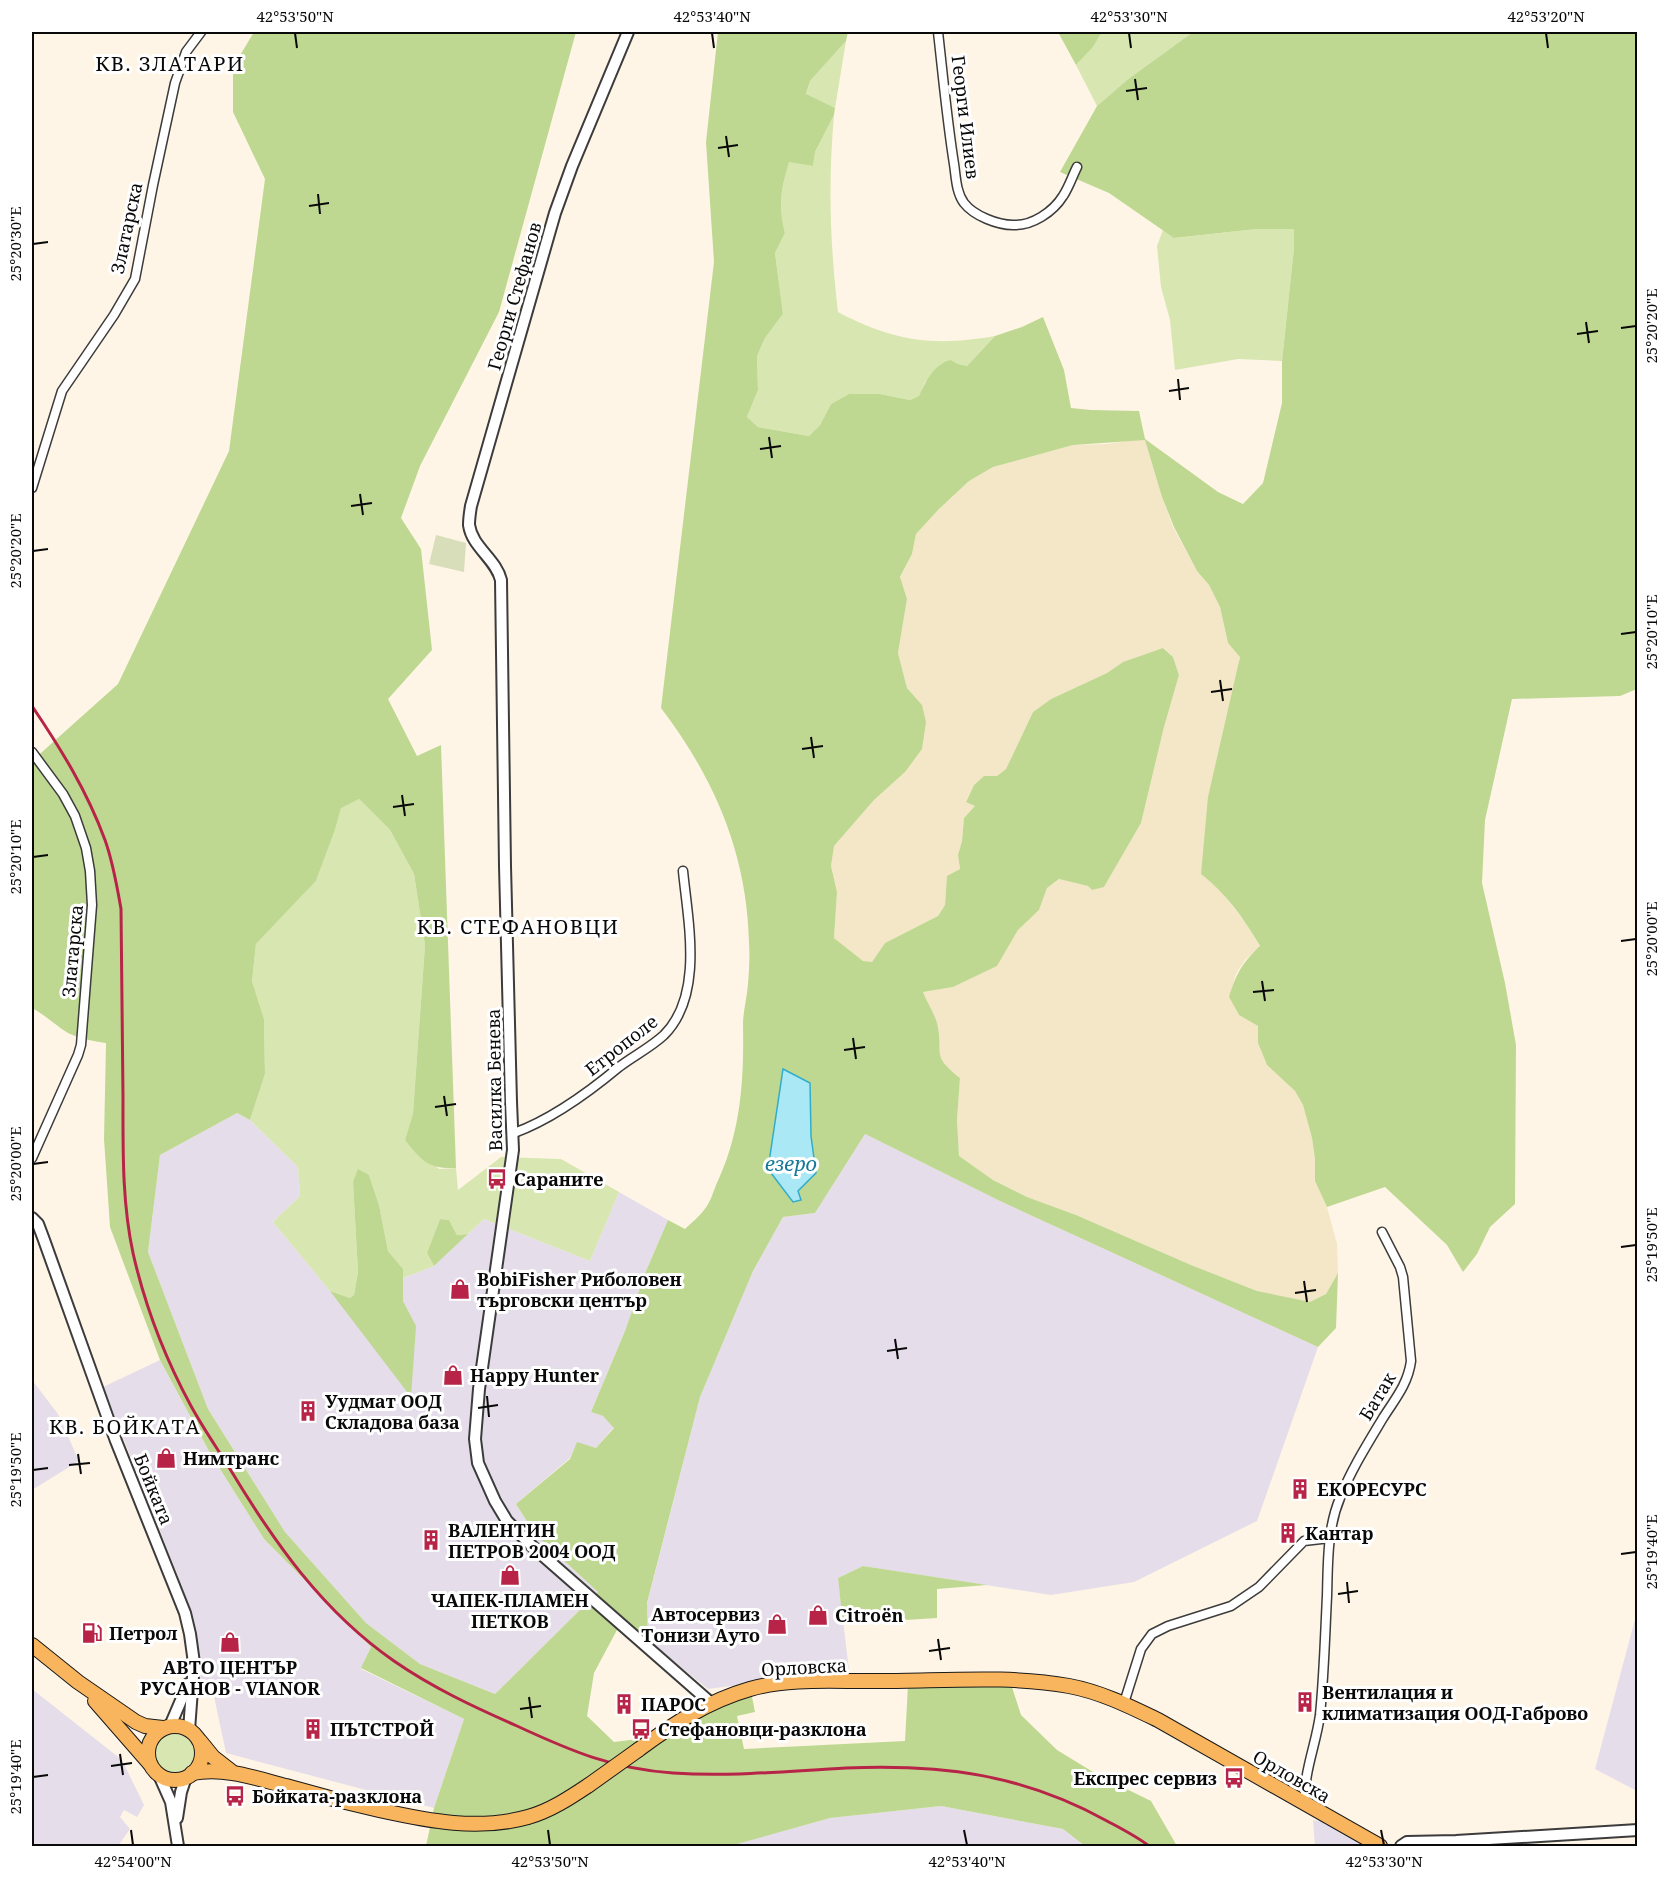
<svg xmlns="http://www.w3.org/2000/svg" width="1669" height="1878" viewBox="0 0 1669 1878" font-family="'Noto Serif',serif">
<rect width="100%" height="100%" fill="#fff5e6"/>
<g fill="#e5dde9">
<path d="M 237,1113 L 250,1120 L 298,1167 L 300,1196 L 273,1222 L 340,1303 L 416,1327 L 403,1301 L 403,1278 L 434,1266 L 484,1219 L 590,1261 L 619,1192 L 668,1220 L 646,1271 L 625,1331 L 591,1412 L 603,1416 L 614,1427 L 596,1448 L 577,1443 L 570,1458 L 516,1504 L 535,1534 L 598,1592 L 495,1694 L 420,1664 L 366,1623 L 285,1532 L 208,1409 L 148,1252 L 160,1155 Z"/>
<path d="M 865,1134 L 1002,1202 L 1318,1347 L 1257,1521 L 1134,1582 L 1051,1595 L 863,1566 L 838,1578 L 849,1671 L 708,1689 L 648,1641 L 647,1604 L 700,1397 L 753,1271 L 783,1217 L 815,1213 Z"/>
<path d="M 160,1360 L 210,1453 L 264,1539 L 371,1647 L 361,1669 L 464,1719 L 434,1808 L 226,1753 L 212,1687 L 200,1685 L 195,1640 L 187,1603 L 177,1574 L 103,1387 Z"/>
<path d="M 32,1380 L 58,1414 L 79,1461 L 32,1490 Z"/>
<path d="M 1637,1612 L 1637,1791 L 1595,1769 Z"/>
<path d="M 32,1689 L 122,1760 L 144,1805 L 137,1817 L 124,1810 L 120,1817 L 130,1829 L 118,1846 L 32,1846 Z"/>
<path d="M 941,1806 L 1063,1829 L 1085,1846 L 727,1846 L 830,1818 Z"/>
<path d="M 1313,1820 L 1324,1822 L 1366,1846 L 1315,1846 Z"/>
</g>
<path fill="#f3e7c7" d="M 1145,439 L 1162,497 L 1173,527 L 1197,571 L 1209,585 L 1220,607 L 1228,643 L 1240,656 L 1201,874 L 1218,887 L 1247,925 L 1260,947 L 1245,960 L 1236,974 L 1229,997 L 1239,1015 L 1258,1026 L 1258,1043 L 1267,1065 L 1295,1091 L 1303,1105 L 1312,1138 L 1315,1159 L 1315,1181 L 1327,1207 L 1337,1244 L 1338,1273 L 1326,1294 L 1310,1303 L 1257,1291 L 1191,1265 L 1076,1215 L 1027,1197 L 993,1180 L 959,1156 L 957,1120 L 960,1078 L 947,1067 L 939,1055 L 937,1023 L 923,992 L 953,987 L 997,966 L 1018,930 L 1039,910 L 1047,888 L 1060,879 L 1088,886 L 1092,890 L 1104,887 L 1141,823 L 1164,727 L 1179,675 L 1173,657 L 1164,648 L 1123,662 L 1107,673 L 1051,699 L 1033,712 L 1006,769 L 997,776 L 984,776 L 974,785 L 966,801 L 975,806 L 964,818 L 962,841 L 958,855 L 960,869 L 947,877 L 945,905 L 938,916 L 885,943 L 872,962 L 864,962 L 834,938 L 837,892 L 831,866 L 834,846 L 874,800 L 905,772 L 922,705 L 907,688 L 898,653 L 907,599 L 900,578 L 912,554 L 916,534 L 939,509 L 969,481 L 993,467 L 1073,445 L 1107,444 L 1132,440 Z"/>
<g fill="#d8e7b1">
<path d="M 1102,32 L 1193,32 L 1127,80 L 1097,106 L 1076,65 L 1093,47 Z"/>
<path d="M 846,41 L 835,108 L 806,95 L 810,81 Z"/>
<path d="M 834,115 C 828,184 830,243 838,312 C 893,341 933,347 995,336 L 967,366 L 958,364 L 951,360 L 925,382 L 919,396 L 910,400 L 880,394 L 849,394 L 831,404 L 820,425 L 809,436 L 758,427 L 747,417 L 758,390 L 757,356 L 765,338 L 783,314 L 775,253 L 785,233 C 778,205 781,189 789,161 L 813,166 L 815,152 Z"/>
<path d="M 1294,228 L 1294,248 L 1282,361 L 1238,359 L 1175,370 L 1170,320 L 1161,287 L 1157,246 L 1163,230 L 1175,238 L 1257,229 Z"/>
<path d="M 359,799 L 390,830 L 414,874 L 425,945 L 413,1113 L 405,1140 L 439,1169 L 456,1168 L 458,1190 L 501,1157 L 561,1159 L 619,1192 L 590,1261 L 484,1219 L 468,1234 L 457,1235 L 449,1220 L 440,1219 L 427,1253 L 434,1266 L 403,1278 L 403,1269 L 388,1251 L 379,1205 L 369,1175 L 353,1182 L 358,1272 L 354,1295 L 350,1298 L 330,1291 L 273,1222 L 300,1196 L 298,1167 L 250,1120 L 265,1074 L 264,1019 L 252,981 L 256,944 L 316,881 L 335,830 L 341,807 Z"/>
<circle cx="174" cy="1753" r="20"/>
</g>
<g fill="#bed891" fill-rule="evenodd">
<path d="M 254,32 L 576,32 L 499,312 L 420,466 L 401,518 L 421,549 L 432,650 L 388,699 L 417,756 L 441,745 L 456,1168 C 428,1169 422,1161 405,1140 L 413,1113 L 425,945 L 414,874 L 390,830 L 359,799 L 341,808 L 335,830 L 316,881 L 256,944 L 252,981 L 264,1019 L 265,1074 L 250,1120 L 237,1113 L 160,1155 L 148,1252 L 208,1409 L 285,1532 L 366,1623 L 420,1664 L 495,1694 L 598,1592 L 535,1534 L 516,1504 L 570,1459 L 577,1442 L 596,1448 L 614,1428 L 603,1416 L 591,1412 L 625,1331 L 646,1271 L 668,1220 L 685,1229 C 691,1223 699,1217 704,1210 C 710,1203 713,1193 716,1185 C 741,1133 744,1081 743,1025 C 743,1011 747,998 748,984 C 749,971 750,957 749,943 C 747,854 715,779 661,708 L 714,262 L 706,142 L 718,32 L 848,32 L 846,41 L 810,81 L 806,94 L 835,108 L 834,115 L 815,152 L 813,166 L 789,162 C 781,189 778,205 785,233 L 775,253 L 783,314 L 765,338 L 757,356 L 758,390 L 747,417 L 758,427 L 809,436 L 820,425 L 831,404 L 849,394 L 880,394 L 910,400 L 919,396 C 925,382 935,363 951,360 L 958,364 L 967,366 L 995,336 L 1022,327 L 1043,317 L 1064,370 L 1071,408 L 1091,410 L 1139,411 L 1145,439 L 1218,492 L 1243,504 L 1263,483 L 1282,403 L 1282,361 L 1294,248 L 1294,229 L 1257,229 L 1174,238 L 1109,193 L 1060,172 L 1097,106 L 1127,80 L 1193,32 L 1637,32 L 1637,689 L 1620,696 L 1512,699 L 1485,820 L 1482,883 L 1505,983 L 1516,1045 L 1515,1204 L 1490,1227 L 1477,1254 L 1463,1272 L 1447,1245 L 1385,1187 L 1327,1207 L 1315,1181 L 1315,1159 L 1312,1138 L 1303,1105 L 1295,1091 L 1267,1065 L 1258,1043 L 1258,1026 L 1239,1015 L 1229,997 C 1236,974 1242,963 1260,946 C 1244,919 1226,893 1201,874 L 1208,797 L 1240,657 L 1228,643 L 1220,607 L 1209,585 L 1197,571 L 1174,527 L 1162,497 L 1145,440 L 1073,445 L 993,467 L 969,481 L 939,509 L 916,534 L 912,554 L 900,577 L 907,599 L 898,653 L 907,688 L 922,705 L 926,722 L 922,749 L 905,772 L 874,800 L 834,846 L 831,866 L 837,892 L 834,938 L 863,961 L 872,962 L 885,943 L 938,916 L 945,905 L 947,876 L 960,869 L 958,855 L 962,841 L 964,818 L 975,806 L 966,802 L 974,785 L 984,776 L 997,776 L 1006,769 L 1033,712 L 1051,699 L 1107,673 L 1123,662 L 1163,648 L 1173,657 L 1179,675 L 1164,727 L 1141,823 L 1104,887 L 1092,890 L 1088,886 L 1059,879 L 1047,888 L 1039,910 L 1018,930 L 997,966 L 953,987 L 923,992 C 927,1002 934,1013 937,1023 C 944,1054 930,1054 960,1078 L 957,1120 L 959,1156 L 993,1180 L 1027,1197 L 1076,1215 L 1191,1265 L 1257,1291 L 1310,1302 L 1326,1294 L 1338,1273 L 1336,1328 L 1318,1347 L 1002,1202 L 865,1134 L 815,1213 L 783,1217 L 753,1271 L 700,1397 L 647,1603 L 648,1641 L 618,1628 L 594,1673 L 587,1716 L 614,1742 L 638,1739 L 686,1725 L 751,1692 L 755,1712 L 737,1716 L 744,1749 L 905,1741 L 908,1685 L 1011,1684 L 1021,1715 L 1057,1750 L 1098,1775 L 1151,1801 L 1177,1846 L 1085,1846 L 1063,1829 L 941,1806 L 830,1818 L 730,1846 L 426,1846 L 434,1808 L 464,1719 L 361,1668 L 371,1647 L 264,1539 L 210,1453 L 160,1360 L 110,1227 L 104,1139 L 106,1043 C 93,1041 80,1039 68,1033 C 55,1025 45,1015 32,1008 L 32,761 L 118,684 L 229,451 L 265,179 L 233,112 L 233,67 ZM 811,1136 L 816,1173 L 798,1191 L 794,1202 L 768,1169 Z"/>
<path d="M 1058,32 L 1102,32 L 1093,47 L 1076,65 Z"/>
<path d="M 358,1169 L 369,1175 L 379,1205 L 388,1251 L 403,1269 L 403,1301 L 416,1326 L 411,1397 L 330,1291 L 350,1298 L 354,1295 L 358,1272 L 353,1182 Z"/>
<path d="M 440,1219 L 449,1220 L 457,1235 L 468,1234 L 434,1266 L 427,1253 Z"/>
<path d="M 863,1566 L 987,1585 L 937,1589 L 937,1618 L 843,1624 L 838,1578 Z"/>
</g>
<path fill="#d9deba" d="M 436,535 L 466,543 L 464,572 L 429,564 Z"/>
<path fill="#abe8f5" stroke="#33accb" stroke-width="1.5" d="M 783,1069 L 810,1083 L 811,1136 L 816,1173 L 798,1191 L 801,1200 L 793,1202 L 768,1169 Z"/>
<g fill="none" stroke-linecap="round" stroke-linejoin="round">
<g stroke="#3c3c3c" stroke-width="11">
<g id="minor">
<path d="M 938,32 C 943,76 947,120 954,164 C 956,177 956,192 964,203 C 974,216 998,225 1013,225 C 1032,226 1053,212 1063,196 C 1069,187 1072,177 1077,167"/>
<path d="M 32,488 L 62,391 L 114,315 L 135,279 L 153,185 L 175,83 L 186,52 L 201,32"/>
<path d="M 32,752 L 63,794 L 75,816 L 86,848 L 90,871 L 92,905 L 81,1045 L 78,1055 L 32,1158"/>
<path d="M 514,1133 C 550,1120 589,1092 619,1067 C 633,1056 650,1048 664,1035 C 704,995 688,922 683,871"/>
<path d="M 1124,1703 L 1141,1649 L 1152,1634 L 1168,1626 L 1231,1606 L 1259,1587 L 1304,1541 L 1330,1538"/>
<path d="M 1305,1804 C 1303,1773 1316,1745 1320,1715 C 1324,1675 1325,1636 1327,1596 C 1328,1563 1327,1529 1340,1498 C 1351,1470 1368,1443 1383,1418 C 1395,1399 1408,1384 1411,1361 L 1403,1277 L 1400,1267 L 1382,1232"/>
</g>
</g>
<g stroke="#3c3c3c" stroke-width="14">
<g id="tertiary">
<path d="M 628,32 L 572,166 L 555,213 L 471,506 C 470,512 469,519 469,525 C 472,547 496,559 501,580 L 505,866 L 511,1102 L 513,1150 L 479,1389 L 475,1439 L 478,1463 L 495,1501 L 507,1521 L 533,1547 L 711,1703"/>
<path d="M 32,1218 L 38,1224 L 44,1240 L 116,1441 L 185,1613 L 190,1634 L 194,1663 L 189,1730"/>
<path d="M 170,1726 L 188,1684"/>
<path d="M 159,1775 L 171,1802 L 178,1846"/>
<path d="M 177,1818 L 181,1792 L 186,1777"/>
<path d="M 1401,1846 L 1407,1842 L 1456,1841 L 1638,1830"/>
</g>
</g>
<g stroke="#1a1a1a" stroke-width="16">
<g id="primary">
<path d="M 32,1645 L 78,1682 L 136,1722 L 145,1726 L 163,1728"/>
<path d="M 95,1701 L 150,1764"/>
<circle cx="175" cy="1753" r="27"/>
<path d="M 200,1741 L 213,1757 L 231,1771"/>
<path d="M 638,1750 C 673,1724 708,1701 750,1689 C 792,1677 839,1682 882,1681 C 941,1681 1011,1675 1069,1686 C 1101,1692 1129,1706 1158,1720 L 1380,1846"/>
<path d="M 192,1773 C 225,1767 255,1778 286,1786 C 317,1795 348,1803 379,1810 C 429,1821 478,1831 528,1817 C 550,1811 571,1797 589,1785"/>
</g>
</g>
<use href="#minor" stroke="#fff" stroke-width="8"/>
<use href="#tertiary" stroke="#fff" stroke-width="10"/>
<use href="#primary" stroke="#f8b55d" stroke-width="14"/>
<path stroke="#b72447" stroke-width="3" d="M 32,706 C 61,749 87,791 105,840 C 113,862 117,886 121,909 C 122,972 122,1034 123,1097 C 123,1150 122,1202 133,1253 C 145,1306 165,1358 191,1406 C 203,1428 217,1448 230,1469 C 274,1542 322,1611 394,1661 C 433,1688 474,1707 517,1726 C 571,1751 613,1769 673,1773 C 731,1777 788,1771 846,1768 C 942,1764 1022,1774 1107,1821 C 1122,1829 1136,1836 1149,1846"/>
<g stroke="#1a1a1a" stroke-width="16" stroke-linecap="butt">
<path id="primary-bridge" d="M 589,1785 L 638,1750"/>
</g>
<use href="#primary-bridge" stroke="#f8b55d" stroke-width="14"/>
</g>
<path fill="none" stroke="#090909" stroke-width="2" d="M 295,33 L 297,48M 712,33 L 714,48M 1129,33 L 1131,48M 1546,33 L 1548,48M 1135,79 L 1138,100M 1126,91 L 1147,88M 726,136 L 729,157M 718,148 L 738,145M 318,194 L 320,214M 309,206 L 329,203M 33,244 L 48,242M 1586,322 L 1589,343M 1621,328 L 1636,326M 1577,334 L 1598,331M 1178,379 L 1180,400M 1169,391 L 1189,388M 769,437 L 772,458M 760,449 L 781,446M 360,494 L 363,515M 351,506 L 372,503M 33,551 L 48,549M 1621,634 L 1636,632M 1220,680 L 1223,701M 1211,692 L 1232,689M 811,737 L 814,758M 802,749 L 823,746M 402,795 L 405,816M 393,807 L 414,804M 33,857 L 48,855M 1621,941 L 1636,939M 1262,981 L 1265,1001M 1253,992 L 1274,990M 853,1038 L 856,1059M 844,1050 L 865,1047M 444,1096 L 447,1116M 435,1107 L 456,1104M 33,1164 L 48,1162M 1621,1247 L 1636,1245M 1304,1281 L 1307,1302M 1295,1293 L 1316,1290M 895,1339 L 898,1359M 887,1351 L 907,1348M 487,1396 L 489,1417M 478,1408 L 498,1405M 78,1454 L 81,1474M 69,1465 L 90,1463M 33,1470 L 48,1468M 1621,1554 L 1636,1552M 1347,1582 L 1349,1603M 1338,1594 L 1358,1591M 938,1639 L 941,1660M 929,1651 L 950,1648M 529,1697 L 532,1718M 520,1709 L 541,1706M 120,1754 L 123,1775M 111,1766 L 132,1763M 33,1777 L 48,1775M 131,1830 L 133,1845M 548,1830 L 550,1845M 964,1830 L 967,1845M 1381,1830 L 1384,1845"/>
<defs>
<g id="bus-bare" transform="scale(1.62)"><path d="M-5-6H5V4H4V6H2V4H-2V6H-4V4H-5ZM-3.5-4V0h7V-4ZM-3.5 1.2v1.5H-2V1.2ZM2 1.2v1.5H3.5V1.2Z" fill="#b72447" stroke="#fff" stroke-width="2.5" paint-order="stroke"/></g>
<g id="shop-bare" transform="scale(1.62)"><path d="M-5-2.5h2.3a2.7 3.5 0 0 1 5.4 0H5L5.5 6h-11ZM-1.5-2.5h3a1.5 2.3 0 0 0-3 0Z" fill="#b72447" stroke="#fff" stroke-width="2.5" paint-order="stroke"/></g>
<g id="building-bare" transform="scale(1.62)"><path d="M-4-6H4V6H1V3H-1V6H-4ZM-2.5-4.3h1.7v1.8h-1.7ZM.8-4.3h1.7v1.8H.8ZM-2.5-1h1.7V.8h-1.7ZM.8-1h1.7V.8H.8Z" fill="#b72447" stroke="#fff" stroke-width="2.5" paint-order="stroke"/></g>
<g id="fuel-bare" transform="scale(1.62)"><path d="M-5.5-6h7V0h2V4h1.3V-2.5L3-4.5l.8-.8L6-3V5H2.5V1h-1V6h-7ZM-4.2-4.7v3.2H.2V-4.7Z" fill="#b72447" stroke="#fff" stroke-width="2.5" paint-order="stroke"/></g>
</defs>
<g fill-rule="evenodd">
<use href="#bus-bare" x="497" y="1179"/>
<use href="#shop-bare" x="460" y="1289"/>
<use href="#shop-bare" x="453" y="1375"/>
<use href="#building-bare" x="308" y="1411"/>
<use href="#shop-bare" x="166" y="1458"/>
<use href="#building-bare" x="1300" y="1489"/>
<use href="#building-bare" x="1288" y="1533"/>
<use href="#building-bare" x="431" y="1540"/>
<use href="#shop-bare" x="510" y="1575"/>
<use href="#shop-bare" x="818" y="1615"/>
<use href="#shop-bare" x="777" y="1624"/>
<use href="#fuel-bare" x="92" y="1633"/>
<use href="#shop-bare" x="230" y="1642"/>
<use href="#building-bare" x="1305" y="1702"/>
<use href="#building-bare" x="624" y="1704"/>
<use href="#building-bare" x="313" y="1729"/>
<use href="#bus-bare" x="641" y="1729"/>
<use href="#bus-bare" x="1234" y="1778"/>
<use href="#bus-bare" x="235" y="1796"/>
</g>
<g text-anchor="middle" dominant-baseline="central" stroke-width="6" stroke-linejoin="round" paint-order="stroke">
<g font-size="18" fill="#090909" stroke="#fff">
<text transform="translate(966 117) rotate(83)">Георги Илиев</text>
<text transform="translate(126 228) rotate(-78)">Златарска</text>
<text transform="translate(514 296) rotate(-74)">Георги Стефанов</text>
<text transform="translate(72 951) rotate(-85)">Златарска</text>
<text transform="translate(621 1045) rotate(-38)">Етрополе</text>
<text transform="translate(494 1080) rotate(-91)">Василка Бенева</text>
<text transform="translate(1377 1396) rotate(-59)">Батак</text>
<text transform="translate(154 1489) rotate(68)">Бойката</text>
<text transform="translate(804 1667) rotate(-3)">Орловска</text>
<text transform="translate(1292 1776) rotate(30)">Орловска</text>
</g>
<g font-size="18" font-weight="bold" fill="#090909" stroke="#fff" text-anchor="start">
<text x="514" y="1179">Сараните</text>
<text x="477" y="1279">BobiFisher Риболовен<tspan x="477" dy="21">търговски център</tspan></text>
<text x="470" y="1375">Happy Hunter</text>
<text x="325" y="1401">Уудмат ООД<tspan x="325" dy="21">Складова база</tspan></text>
<text x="183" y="1458">Нимтранс</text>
<text x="1317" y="1489">ЕКОРЕСУРС</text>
<text x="448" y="1530">ВАЛЕНТИН<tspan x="448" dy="21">ПЕТРОВ 2004 ООД</tspan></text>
<text x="1305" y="1533">Кантар</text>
<text x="510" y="1600" text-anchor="middle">ЧАПЕК-ПЛАМЕН<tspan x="510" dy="21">ПЕТКОВ</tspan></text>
<text x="760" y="1614" text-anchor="end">Автосервиз<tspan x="760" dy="21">Тонизи Ауто</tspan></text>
<text x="835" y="1615">Citroën</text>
<text x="109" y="1633">Петрол</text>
<text x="230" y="1667" text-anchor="middle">АВТО ЦЕНТЪР<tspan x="230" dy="21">РУСАНОВ - VIANOR</tspan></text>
<text x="1322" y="1692">Вентилация и<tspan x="1322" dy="21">климатизация ООД-Габрово</tspan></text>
<text x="641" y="1704">ПАРОС</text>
<text x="330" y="1729">ПЪТСТРОЙ</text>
<text x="658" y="1729">Стефановци-разклона</text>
<text x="1217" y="1778" text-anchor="end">Експрес сервиз</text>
<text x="252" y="1796">Бойката-разклона</text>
</g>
<g font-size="20" letter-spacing="1.5" fill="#090909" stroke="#fff">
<text x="170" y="63">КВ. ЗЛАТАРИ</text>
<text x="518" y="926">КВ. СТЕФАНОВЦИ</text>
<text x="125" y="1426">КВ. БОЙКАТА</text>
</g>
<g font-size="20" font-style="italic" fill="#157898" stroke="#fff">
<text x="791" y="1163">езеро</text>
</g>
</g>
<rect width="1669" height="1878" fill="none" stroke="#ffffff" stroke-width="66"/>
<rect x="33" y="33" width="1603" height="1812" fill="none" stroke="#090909" stroke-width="2"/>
<g font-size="15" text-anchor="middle" fill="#090909">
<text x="295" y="22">42°53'50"N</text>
<text x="712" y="22">42°53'40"N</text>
<text x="1129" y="22">42°53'30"N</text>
<text x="1546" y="22">42°53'20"N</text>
<text transform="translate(16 244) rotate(-90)" y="5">25°20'30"E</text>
<text transform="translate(1652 326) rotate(-90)" y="5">25°20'20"E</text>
<text transform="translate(16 551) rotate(-90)" y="5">25°20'20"E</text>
<text transform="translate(1652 632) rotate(-90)" y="5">25°20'10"E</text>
<text transform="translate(16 857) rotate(-90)" y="5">25°20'10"E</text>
<text transform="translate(1652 939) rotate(-90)" y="5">25°20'00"E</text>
<text transform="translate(16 1164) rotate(-90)" y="5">25°20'00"E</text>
<text transform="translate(1652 1245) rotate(-90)" y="5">25°19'50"E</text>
<text transform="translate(16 1470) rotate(-90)" y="5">25°19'50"E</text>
<text transform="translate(1652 1552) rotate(-90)" y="5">25°19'40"E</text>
<text transform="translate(16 1777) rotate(-90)" y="5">25°19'40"E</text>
<text x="133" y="1867">42°54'00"N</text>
<text x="550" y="1867">42°53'50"N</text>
<text x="967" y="1867">42°53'40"N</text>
<text x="1384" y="1867">42°53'30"N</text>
</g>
</svg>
